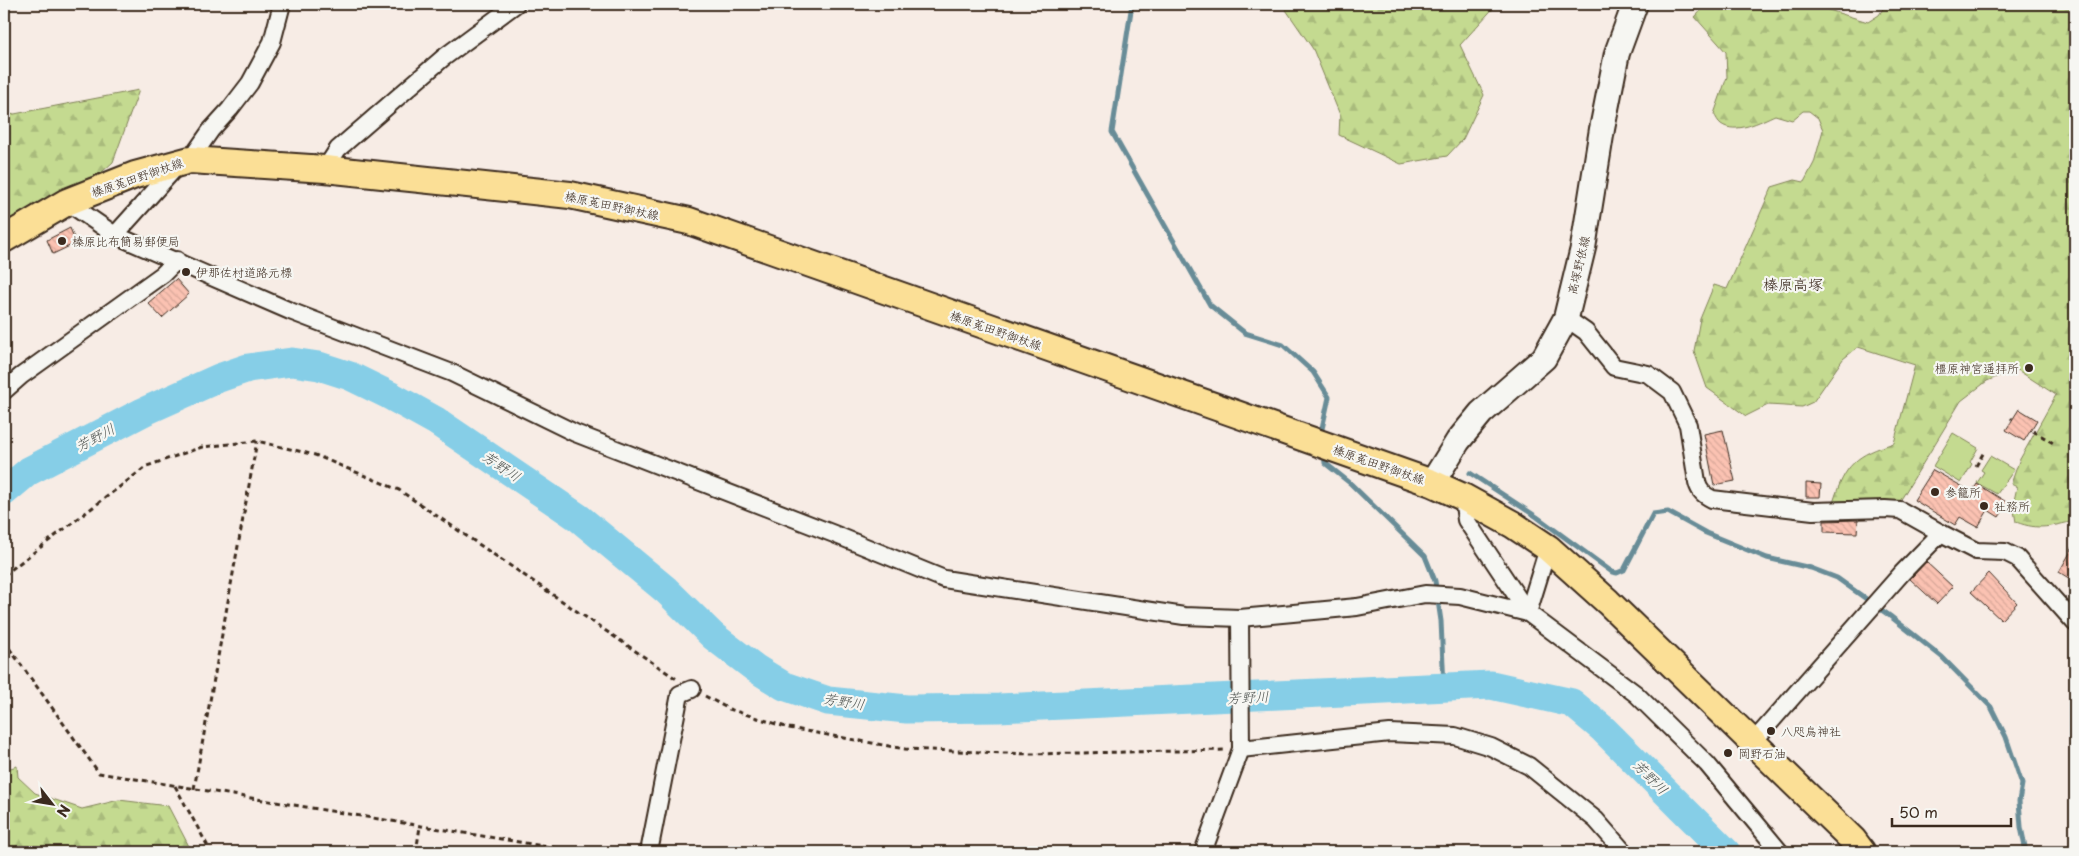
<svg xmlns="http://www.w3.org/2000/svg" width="2079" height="856" viewBox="0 0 2079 856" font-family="'Playpen Sans','Klee One',sans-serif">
<defs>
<pattern id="forest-firs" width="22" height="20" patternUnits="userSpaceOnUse" patternTransform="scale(1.25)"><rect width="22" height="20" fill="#c4da90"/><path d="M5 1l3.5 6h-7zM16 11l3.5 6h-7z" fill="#a9bb7c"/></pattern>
<pattern id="building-back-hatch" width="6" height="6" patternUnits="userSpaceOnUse" patternTransform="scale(1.25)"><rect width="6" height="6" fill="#fbc2b2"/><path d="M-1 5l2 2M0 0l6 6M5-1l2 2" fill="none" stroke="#d8a799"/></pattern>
</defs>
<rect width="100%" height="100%" fill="#f7ece5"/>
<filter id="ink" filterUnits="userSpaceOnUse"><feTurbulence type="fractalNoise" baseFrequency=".02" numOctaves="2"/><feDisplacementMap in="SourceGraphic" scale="10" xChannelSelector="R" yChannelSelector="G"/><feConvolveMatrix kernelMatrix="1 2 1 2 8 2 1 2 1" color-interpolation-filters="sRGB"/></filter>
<g filter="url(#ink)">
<g fill="url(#forest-firs)" stroke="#808257">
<path d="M 1282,4 L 1497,4 L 1460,45 L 1484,95 L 1463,139 L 1447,156 L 1401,164 L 1339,135 L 1340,115 L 1313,49 Z"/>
<path d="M 1707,4 L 1809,4 L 1868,22 L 1879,15 L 1886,4 L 2075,4 L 2075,521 C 2050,526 2040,531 2016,522 L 2013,505 L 2017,487 L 2011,484 L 2019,461 L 2056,395 L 2016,369 L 1987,381 L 1961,401 L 1897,506 L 1833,503 C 1845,464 1856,455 1894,443 L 1915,365 L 1858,347 L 1843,359 L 1813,402 L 1802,407 L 1768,405 L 1746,416 L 1707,388 L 1694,351 L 1700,319 L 1714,285 L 1727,289 L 1772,187 L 1795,180 L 1804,182 L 1814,163 L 1823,130 L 1818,118 L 1809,111 L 1803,111 L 1792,120 L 1775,115 C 1761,121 1736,135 1721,124 C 1718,122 1716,117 1714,114 L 1727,77 L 1726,52 L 1695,17 Z"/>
<path d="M 139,90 L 113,162 L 55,215 L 4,245 L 4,116 Z"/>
<path d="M 17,766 L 18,777 L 35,793 L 82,809 L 119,800 L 168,806 L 192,852 L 4,852 L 4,770 Z"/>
</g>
<g fill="#c4da90" stroke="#808257">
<path d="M 1953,433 L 1978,448 L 1970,462 L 1972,464 L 1961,483 L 1933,466 Z"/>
<path d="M 1990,456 L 2014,470 L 1997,494 L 1977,483 L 1984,472 L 1981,470 Z"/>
</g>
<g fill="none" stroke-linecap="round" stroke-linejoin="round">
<g stroke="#688c97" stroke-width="5">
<path d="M 1132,4 L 1112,132 L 1210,305 L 1245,333 L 1283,345 L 1313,372 L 1329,397 L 1322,429 L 1323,435"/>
<path d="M 1324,454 L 1325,463 L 1350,483 L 1425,556 L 1435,581 L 1441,621 L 1444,687"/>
<path d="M 1470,473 L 1537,517 L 1612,572 L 1617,573 L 1624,570 L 1653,514 L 1668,512 L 1706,533 L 1767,558 L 1811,568 L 1837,578 L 1890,616 L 1942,657 L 1991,707 L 2006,737 L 2022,784 L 2019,801 L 2021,827 L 2026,852"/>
</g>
<path stroke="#86cee7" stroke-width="29" d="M 4,492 L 29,471 L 143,412 L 219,378 L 248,368 L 292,362 L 319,366 L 350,376 L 389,395 L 436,421 L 579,518 L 666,590 L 713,636 L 755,668 L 784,686 L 828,701 L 907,709 L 999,708 L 1491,685 L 1572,703 L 1603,729 L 1726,852"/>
</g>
<g fill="url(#building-back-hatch)" stroke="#3b2a1e">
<path d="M 70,228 L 76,243 L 53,254 L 47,240 Z"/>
<path d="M 176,279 L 189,294 L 162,318 L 148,303 Z"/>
<path d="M 2019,409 L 2037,420 L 2024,441 L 2006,430 Z"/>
<path d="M 1723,430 L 1735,481 L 1714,485 L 1704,434 Z"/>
<path d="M 1933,470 L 1972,492 L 1977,484 L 2008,503 L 1999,517 L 1988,510 L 1978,527 L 1960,517 L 1955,525 L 1914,500 Z"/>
<path d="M 1806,483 L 1821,484 L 1820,497 L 1806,497 Z"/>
<path d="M 1858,520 L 1857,533 L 1824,532 L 1824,521 Z"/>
<path d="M 2075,544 L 2075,582 L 2059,572 Z"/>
<path d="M 1926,562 L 1953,587 L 1937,604 L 1910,579 Z"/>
<path d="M 1989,573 L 2017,603 L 2001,620 L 1971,592 Z"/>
</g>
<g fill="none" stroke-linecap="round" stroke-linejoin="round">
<g stroke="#3b2a1e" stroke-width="20">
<g id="street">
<path d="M 190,160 L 211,130 L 230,109 L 250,83 L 272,42 L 282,4"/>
<path d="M 325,169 L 338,149 L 443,58 L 516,4"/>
<path d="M 67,202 L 115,235 L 290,311 L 452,373 L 575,433 L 834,534 L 944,579 L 1184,616 L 1240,618 L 1357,607 L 1425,594 L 1460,596 L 1528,613 L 1636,694 L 1707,764 L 1780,852"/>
<path d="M 115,235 L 177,166"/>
<path d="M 1566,318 L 1586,332 L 1614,367 L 1648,374 L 1672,392 L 1688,425 L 1697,482 C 1699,491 1704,495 1712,499 L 1813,511 L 1885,509 L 1900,510 L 1941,533"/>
<path d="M 4,391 L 21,376 L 163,274 L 177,260"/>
<path d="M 1463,497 L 1466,520 L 1528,613"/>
<path d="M 1528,613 L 1548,548"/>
<path d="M 1753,742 L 1902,573 L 1941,533 L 1976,551 L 2005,552 L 2017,558 L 2075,623"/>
<path d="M 1241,749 L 1390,733 L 1455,736 L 1491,747 L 1529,766 L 1596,820 L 1624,852"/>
<path d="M 649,852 L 680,694 L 692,689"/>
<path d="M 1203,852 L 1241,749 L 1240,618"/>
</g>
</g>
<g stroke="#3b2a1e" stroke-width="28">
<path id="secondary" d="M 1432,483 L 1458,441 L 1481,413 L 1544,358 L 1566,318 L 1583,248 L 1602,129 L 1617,53 L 1635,4"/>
</g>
<g stroke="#3b2a1e" stroke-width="30">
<path id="primary" d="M 4,239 L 67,202 L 135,175 L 190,160 L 325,169 L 570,195 L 689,221 L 1432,483 L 1463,497 L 1512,524 L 1548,548 L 1608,602 L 1853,840 L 1862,852"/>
</g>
<g stroke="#3b2a1e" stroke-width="3" stroke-dasharray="5 4" stroke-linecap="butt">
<path d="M 2011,418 L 2012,419"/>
<path d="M 2033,431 L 2055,444"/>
<path d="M 1976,466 L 1984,452"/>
<path d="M 4,575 L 147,466 L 202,447 L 257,441 L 315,455 L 399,490 L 678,680"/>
<path d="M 4,641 L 99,773 L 580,852"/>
<path d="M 705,696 L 729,709 L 789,728 L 905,749 L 1030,754 L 1225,750"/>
<path d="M 175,786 L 211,852"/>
<path d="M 194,789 L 257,441"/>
<path d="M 416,852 L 420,827"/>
</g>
<use href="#street" stroke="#f6f6f2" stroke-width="16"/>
<use href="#secondary" stroke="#f6f6f2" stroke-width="24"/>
<use href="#primary" stroke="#fbdf96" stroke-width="26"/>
</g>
</g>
<g fill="#3b2a1e" stroke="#f6f6f2" stroke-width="2">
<circle cx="62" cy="241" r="5"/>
<circle cx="186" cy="272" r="5"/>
<circle cx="2029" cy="368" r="5"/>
<circle cx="1935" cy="492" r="5"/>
<circle cx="1984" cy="506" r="5"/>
<circle cx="1771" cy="731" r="5"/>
<circle cx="1728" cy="753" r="5"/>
</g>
<g text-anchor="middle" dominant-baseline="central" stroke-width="4.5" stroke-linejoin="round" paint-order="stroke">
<g font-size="12" fill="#3b2a1e" stroke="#f6f6f2">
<text transform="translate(137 177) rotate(-19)">榛原菟田野御杖線</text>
<text transform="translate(612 205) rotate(12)">榛原菟田野御杖線</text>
<text transform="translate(1578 265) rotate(-77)">高塚野依線</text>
<text transform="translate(996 330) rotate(19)">榛原菟田野御杖線</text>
<text transform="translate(1379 464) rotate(19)">榛原菟田野御杖線</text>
</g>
<g font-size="12" fill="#3b2a1e" stroke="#f6f6f2" text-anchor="start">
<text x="72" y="241">榛原比布簡易郵便局</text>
<text x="196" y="272">伊那佐村道路元標</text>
<text x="2019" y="368" text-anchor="end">橿原神宮遥拝所</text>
<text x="1945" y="492">参籠所</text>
<text x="1994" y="506">社務所</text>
<text x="1781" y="731">八咫烏神社</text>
<text x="1738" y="753">岡野石油</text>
</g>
<g font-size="14" font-style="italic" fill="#4e5350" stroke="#f6f6f2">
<text transform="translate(95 437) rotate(-28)">芳野川</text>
<text transform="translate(502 466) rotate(34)">芳野川</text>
<text transform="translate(1248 697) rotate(-3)">芳野川</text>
<text transform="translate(844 701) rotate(9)">芳野川</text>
<text transform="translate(1651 777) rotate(45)">芳野川</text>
</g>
<g font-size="15" fill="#3b2a1e" stroke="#f6f6f2">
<text x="1793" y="283">榛原高塚</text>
</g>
</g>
<rect width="2079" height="856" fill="none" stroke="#f6f6f2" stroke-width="20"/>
<rect x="10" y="10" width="2059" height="836" fill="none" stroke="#3b2a1e" stroke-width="2" filter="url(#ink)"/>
<g transform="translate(52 804) rotate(121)" stroke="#f6f6f2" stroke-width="4" paint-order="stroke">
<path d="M0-4L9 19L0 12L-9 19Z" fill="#3b2a1e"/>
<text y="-8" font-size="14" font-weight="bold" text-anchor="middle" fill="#3b2a1e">N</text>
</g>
<path d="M1892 818v8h119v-8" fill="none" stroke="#3b2a1e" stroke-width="2.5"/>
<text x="1899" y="818" font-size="15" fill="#3b2a1e" stroke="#f6f6f2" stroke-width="4" paint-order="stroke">50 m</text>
</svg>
